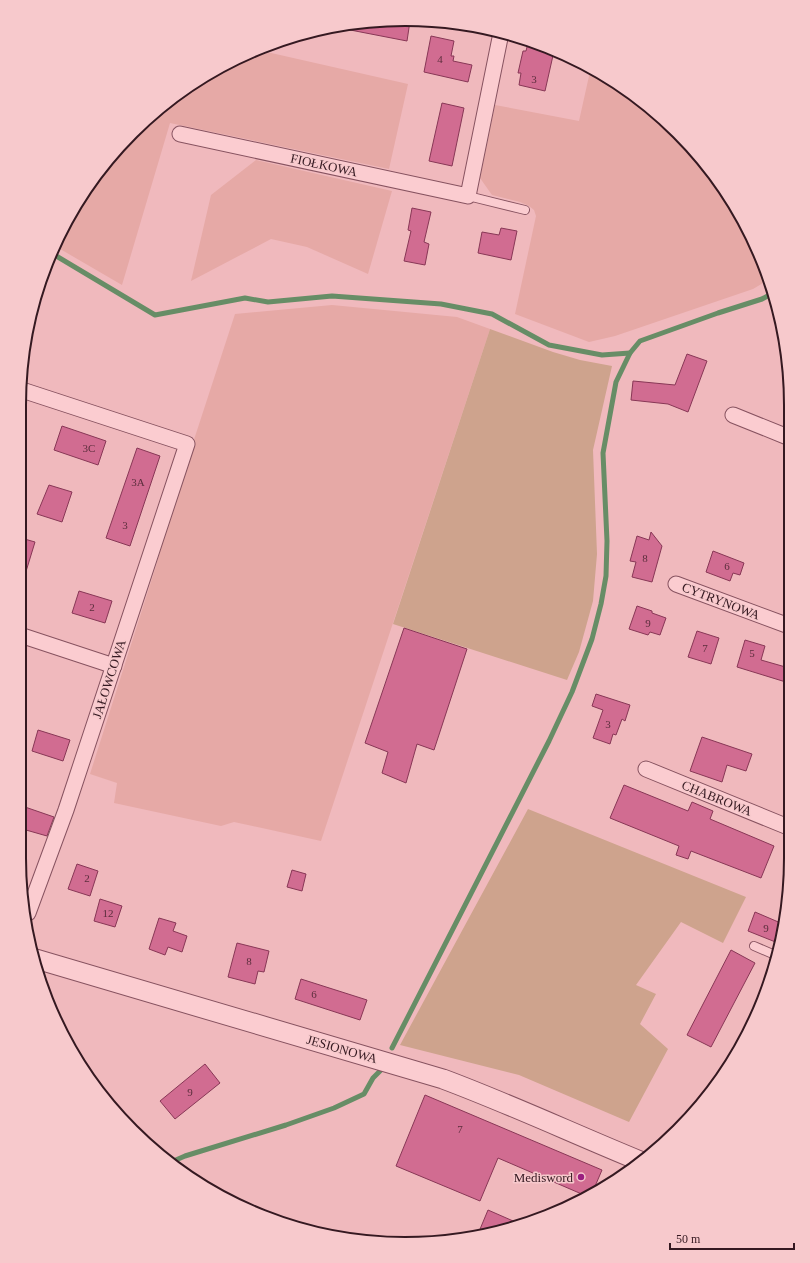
<svg xmlns="http://www.w3.org/2000/svg" width="810" height="1263" viewBox="0 0 810 1263" font-family="'Times New Roman',serif">
<rect width="100%" height="100%" fill="#f0b9bd"/>
<g fill="#e6a9a6">
<path d="M 258,50 L 408,84 L 389,169 L 170,123 L 122,285 L 55,246 L 59,234 L 115,151 L 170,99 L 234,59 Z"/>
<path d="M 591,67 L 598,71 L 659,115 L 711,170 L 751,234 L 768,280 L 753,289 L 615,336 L 589,342 L 515,314 L 536,216 L 534,210 L 529,206 L 520,202 L 492,195 L 480,178 L 495,105 L 579,121 Z"/>
<path d="M 256,160 L 392,191 L 368,274 L 307,247 L 271,239 L 191,281 L 211,195 Z"/>
<path d="M 332,305 L 457,317 L 490,329 L 321,841 L 234,822 L 221,826 L 114,803 L 117,783 L 90,774 L 156,566 L 172,507 L 235,314 Z"/>
</g>
<g fill="#cea38d">
<path d="M 490,329 L 553,352 L 580,360 L 612,366 L 593,450 L 597,554 L 593,601 L 579,652 L 567,680 L 393,624 Z"/>
<path d="M 528,809 L 746,897 L 723,943 L 681,922 L 636,985 L 656,994 L 640,1024 L 668,1049 L 629,1122 L 519,1075 L 400,1045 Z"/>
</g>
<g fill="none" stroke-linecap="round" stroke-linejoin="round">
<g stroke="#678d66" stroke-width="5">
<path d="M 53,254 L 155,315 L 245,298 L 268,302 L 332,296 L 441,304 L 492,314 L 549,345 L 602,355 L 630,353"/>
<path d="M 392,1048 L 549,741 L 572,692 L 592,639 L 601,604 L 606,576 L 607,541 L 603,453 L 616,382 L 630,353 L 640,341 L 718,313 L 762,299 L 773,293"/>
<path d="M 169,1163 L 185,1156 L 286,1125 L 334,1108 L 364,1094 L 373,1078 L 380,1071"/>
</g>
</g>
<g fill="#d16c91" stroke="#883756">
<path d="M 380,20 L 410,21 L 407,41 L 340,28 L 340,26 Z"/>
<path d="M 431,36 L 454,41 L 451,56 L 454,56 L 453,61 L 472,65 L 468,82 L 424,72 Z"/>
<path d="M 529,39 L 554,51 L 545,91 L 519,85 L 521,73 L 518,73 L 523,51 L 526,51 Z"/>
<path d="M 442,103 L 464,108 L 452,166 L 429,161 Z"/>
<path d="M 412,208 L 431,212 L 424,242 L 429,244 L 425,265 L 404,261 L 411,231 L 408,230 Z"/>
<path d="M 501,228 L 517,231 L 511,260 L 478,253 L 482,232 L 499,235 Z"/>
<path d="M 687,354 L 707,361 L 688,412 L 668,404 L 631,400 L 633,381 L 675,385 Z"/>
<path d="M 62,426 L 106,441 L 98,465 L 54,450 Z"/>
<path d="M 137,448 L 160,456 L 130,546 L 106,538 Z"/>
<path d="M 49,485 L 72,492 L 62,522 L 37,514 Z"/>
<path d="M 651,532 L 662,546 L 652,582 L 632,577 L 636,562 L 630,561 L 637,536 L 649,540 Z"/>
<path d="M 21,538 L 35,542 L 24,578 L 21,577 Z"/>
<path d="M 713,551 L 744,563 L 740,575 L 733,573 L 730,581 L 706,572 Z"/>
<path d="M 79,591 L 112,601 L 105,623 L 72,613 Z"/>
<path d="M 637,606 L 652,611 L 652,613 L 666,618 L 660,635 L 650,632 L 648,635 L 629,629 Z"/>
<path d="M 404,628 L 467,649 L 434,750 L 417,744 L 406,783 L 382,773 L 388,752 L 365,743 Z"/>
<path d="M 697,631 L 719,638 L 711,664 L 688,657 Z"/>
<path d="M 745,640 L 765,646 L 761,660 L 789,668 L 789,683 L 737,667 Z"/>
<path d="M 596,694 L 630,705 L 625,721 L 622,719 L 616,735 L 613,734 L 610,744 L 593,738 L 603,710 L 592,706 Z"/>
<path d="M 38,730 L 70,740 L 63,761 L 32,751 Z"/>
<path d="M 702,737 L 752,754 L 746,771 L 727,765 L 722,782 L 690,771 Z"/>
<path d="M 624,785 L 688,811 L 692,802 L 713,811 L 710,819 L 774,846 L 761,878 L 691,851 L 688,859 L 676,855 L 679,846 L 610,818 Z"/>
<path d="M 25,807 L 54,817 L 47,836 L 19,828 L 19,824 Z"/>
<path d="M 77,864 L 98,871 L 90,896 L 68,889 Z"/>
<path d="M 292,870 L 306,874 L 302,891 L 287,887 Z"/>
<path d="M 100,899 L 122,906 L 115,927 L 94,921 Z"/>
<path d="M 755,912 L 783,924 L 778,943 L 748,931 Z"/>
<path d="M 159,918 L 176,923 L 173,931 L 187,936 L 182,952 L 168,947 L 165,955 L 149,949 Z"/>
<path d="M 237,943 L 269,951 L 264,972 L 258,971 L 255,984 L 228,977 Z"/>
<path d="M 731,950 L 755,963 L 711,1047 L 687,1035 Z"/>
<path d="M 301,979 L 367,1000 L 360,1020 L 295,999 Z"/>
<path d="M 205,1064 L 220,1083 L 175,1119 L 160,1101 Z"/>
<path d="M 425,1095 L 602,1170 L 593,1191 L 584,1195 L 498,1158 L 480,1201 L 396,1166 Z"/>
<path d="M 488,1210 L 520,1224 L 505,1231 L 478,1234 Z"/>
</g>
<g fill="none" stroke-linecap="round" stroke-linejoin="round">
<g stroke="#875360" stroke-width="10">
<g id="service">
<path d="M 468,196 L 525,210"/>
<path d="M 754,946 L 775,955"/>
</g>
</g>
<g stroke="#875360" stroke-width="17">
<g id="minor">
<path d="M 180,134 L 468,196 L 501,33"/>
<path d="M 22,390 L 187,444 L 66,810 L 28,913"/>
<path d="M 733,415 L 790,438"/>
<path d="M 676,584 L 789,626"/>
<path d="M 20,635 L 114,666"/>
<path d="M 646,769 L 788,827"/>
</g>
</g>
<g stroke="#875360" stroke-width="21">
<path id="tertiary" d="M 36,959 L 443,1079 C 510,1104 574,1134 640,1161"/>
</g>
<use href="#service" stroke="#fbccd0" stroke-width="8"/>
<use href="#minor" stroke="#fbccd0" stroke-width="15"/>
<use href="#tertiary" stroke="#fbccd0" stroke-width="19"/>
</g>
<circle fill="#9a1f80" stroke="#f7c9cc" stroke-width="1.5" cx="581" cy="1177" r="4"/>
<g text-anchor="middle" dominant-baseline="central" stroke-width="3" stroke-linejoin="round" paint-order="stroke">
<g font-size="11" fill="#5c2e3d">
<text x="440" y="59">4</text>
<text x="534" y="79">3</text>
<text x="89" y="448">3C</text>
<text x="138" y="482">3A</text>
<text x="125" y="525">3</text>
<text x="645" y="558">8</text>
<text x="727" y="566">6</text>
<text x="92" y="607">2</text>
<text x="648" y="623">9</text>
<text x="705" y="648">7</text>
<text x="752" y="653">5</text>
<text x="608" y="724">3</text>
<text x="87" y="878">2</text>
<text x="108" y="913">12</text>
<text x="766" y="928">9</text>
<text x="249" y="961">8</text>
<text x="314" y="994">6</text>
<text x="190" y="1092">9</text>
<text x="460" y="1129">7</text>
</g>
<g font-size="13" fill="#351921" stroke="#f7c9cc">
<text transform="translate(324 165) rotate(12)">FIOŁKOWA</text>
<text transform="translate(721 601) rotate(21)">CYTRYNOWA</text>
<text transform="translate(109 679) rotate(-72)">JAŁOWCOWA</text>
<text transform="translate(717 798) rotate(22)">CHABROWA</text>
<text transform="translate(342 1049) rotate(16)">JESIONOWA</text>
</g>
<g font-size="13" fill="#351921" stroke="#f7c9cc" text-anchor="end">
<text x="573" y="1177">Medisword</text>
</g>
</g>
<path d="M0 0H810V1263H0ZM405 26H405A379 379 0 0 1 784 405V858A379 379 0 0 1 405 1237H405A379 379 0 0 1 26 858V405A379 379 0 0 1 405 26Z" fill="#f7c9cc" fill-rule="evenodd"/>
<path fill="none" stroke="#351921" stroke-width="2" d="M405 26H405A379 379 0 0 1 784 405V858A379 379 0 0 1 405 1237H405A379 379 0 0 1 26 858V405A379 379 0 0 1 405 26Z"/>
<path d="M670 1243v6h124v-6" fill="none" stroke="#351921" stroke-width="2"/>
<text x="676" y="1243" font-size="12" fill="#351921" stroke="#f7c9cc" stroke-width="3" paint-order="stroke">50 m</text>
</svg>
